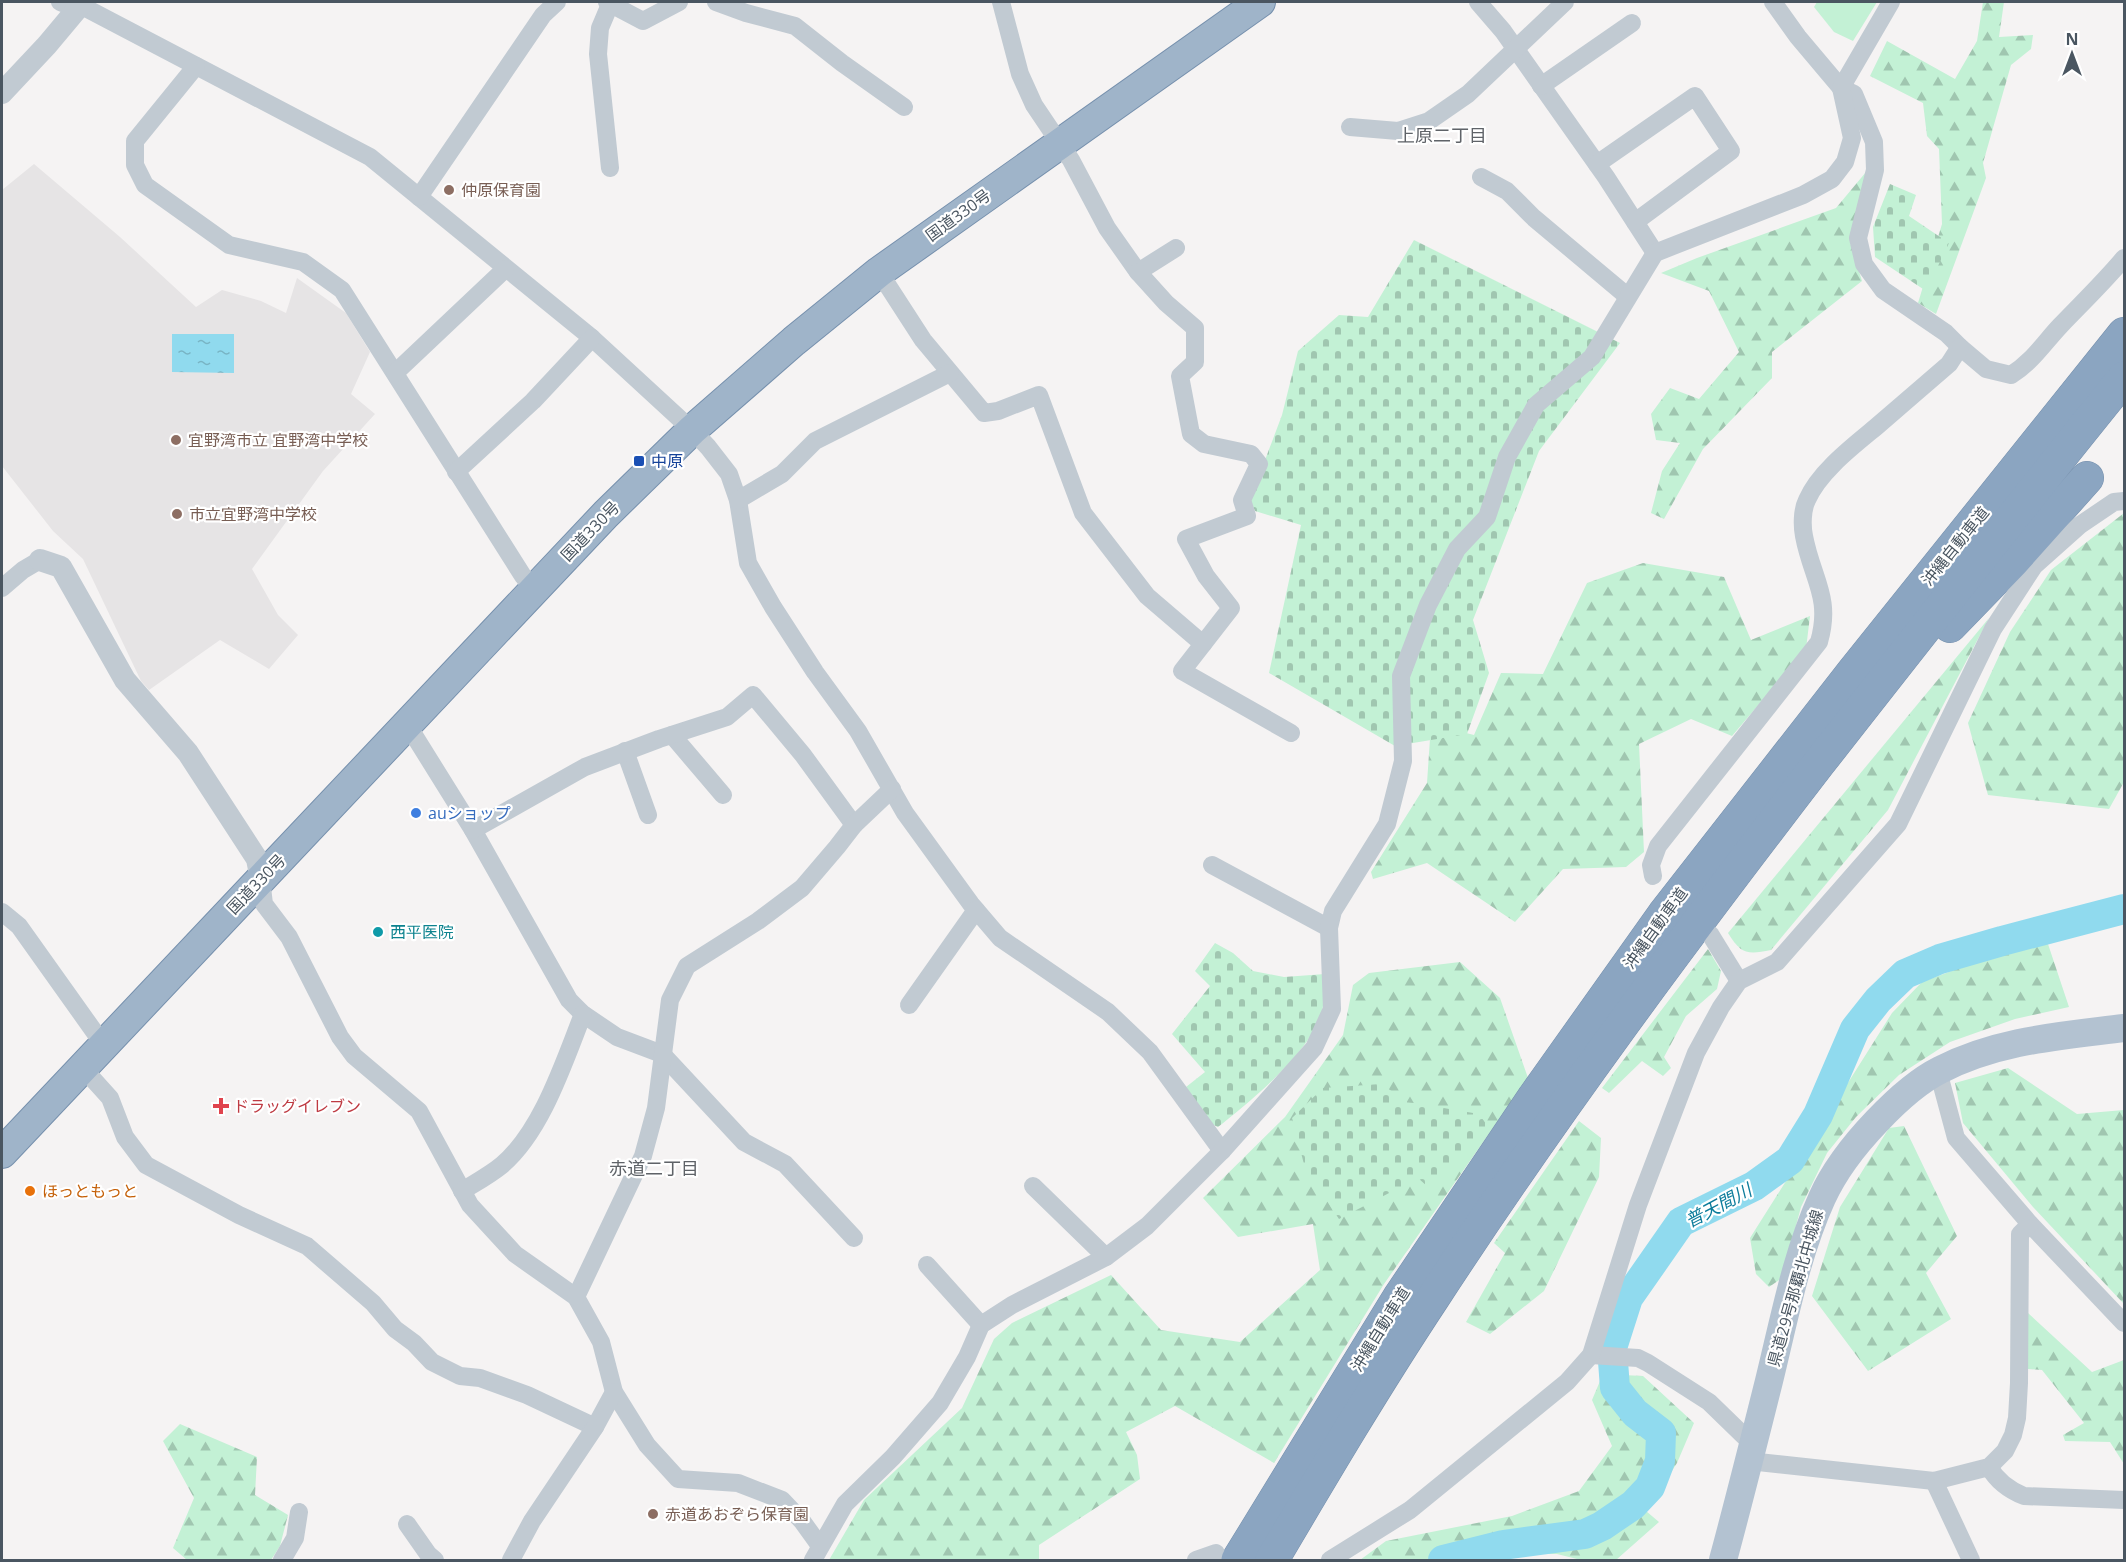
<svg xmlns="http://www.w3.org/2000/svg" width="2126" height="1562" viewBox="0 0 2126 1562" font-family="'Open Sans','Noto Sans JP',sans-serif">
<defs>
<pattern id="forest-firs" width="22" height="20" patternUnits="userSpaceOnUse" patternTransform="scale(1.5)"><rect width="22" height="20" fill="#c3f1d5"/><path d="M5 1l3.5 6h-7zM16 11l3.5 6h-7z" fill="#a0c6b0"/></pattern>
<pattern id="cemetery-stones" width="16" height="16" patternUnits="userSpaceOnUse" patternTransform="scale(1.5)"><rect width="16" height="16" fill="#c3f1d5"/><path d="M2 7V4a2 2 0 0 1 4 0v3zM10 15v-3a2 2 0 0 1 4 0v3z" fill="#a0c6b0"/></pattern>
<pattern id="water-ripples" width="26" height="14" patternUnits="userSpaceOnUse" patternTransform="scale(1.5)"><rect width="26" height="14" fill="#90daee"/><path d="M2 4q2-2 4 0t4 0M15 11q2-2 4 0t4 0" fill="none" stroke="#78b4c4"/></pattern>
</defs>
<rect width="100%" height="100%" fill="#f5f3f3"/>
<path fill="#e6e4e5" d="M 34,164 L 120,237 L 196,307 L 222,290 L 261,301 L 286,313 L 297,278 L 346,313 L 370,352 L 351,394 L 375,414 L 323,471 L 252,569 L 278,615 L 298,635 L 269,669 L 220,640 L 149,690 L 141,681 L 83,559 L 53,531 L 2,466 L 2,190 Z"/>
<g fill="url(#forest-firs)">
<path d="M 1983,2 L 2004,2 L 1999,37 L 2033,35 L 2031,49 L 2011,65 L 1983,163 L 1986,178 L 1936,314 L 1918,303 L 1942,224 L 1939,149 L 1927,136 L 1923,103 L 1870,76 L 1887,41 L 1955,79 L 1977,41 Z"/>
<path d="M 1866,172 L 1850,242 L 1862,281 L 1772,352 L 1772,378 L 1703,449 L 1664,519 L 1651,513 L 1662,471 L 1680,443 L 1656,440 L 1651,414 L 1670,388 L 1699,399 L 1739,352 L 1709,291 L 1661,273 L 1697,258 L 1836,208 Z"/>
<path d="M 2124,513 L 2124,782 L 2109,809 L 1988,795 L 1968,723 L 2010,632 L 2051,570 Z"/>
<path d="M 1643,563 L 1724,577 L 1751,640 L 1810,616 L 1806,649 L 1732,736 L 1691,719 L 1639,744 L 1644,852 L 1626,867 L 1563,869 L 1515,922 L 1427,863 L 1373,879 L 1371,872 L 1427,783 L 1431,724 L 1474,735 L 1501,673 L 1543,674 L 1587,583 Z"/>
<path d="M 1989,618 L 1888,810 L 1771,950 C 1747,955 1741,954 1728,933 Z"/>
<path d="M 2048,944 L 2069,1007 L 2015,1019 L 1950,1042 L 1899,1075 L 1856,1117 L 1827,1153 L 1801,1207 L 1782,1278 L 1769,1287 L 1756,1274 L 1750,1238 L 1892,1013 L 1922,982 L 1984,959 Z"/>
<path d="M 1708,949 L 1721,971 L 1717,989 L 1686,1016 L 1664,1057 L 1671,1068 L 1663,1076 L 1642,1061 L 1609,1093 L 1602,1088 Z"/>
<path d="M 1460,962 L 1500,998 L 1528,1078 L 1384,1284 L 1274,1463 L 1175,1406 L 1126,1432 L 1137,1455 L 1140,1479 L 1039,1545 L 1039,1560 L 829,1560 L 864,1500 L 962,1408 L 994,1339 L 1012,1323 L 1111,1275 L 1161,1330 L 1240,1342 L 1320,1270 L 1313,1224 L 1238,1237 L 1203,1198 L 1285,1117 L 1343,1035 L 1353,985 L 1369,973 Z"/>
<path d="M 2008,1068 L 2077,1114 L 2124,1110 L 2124,1304 L 2033,1207 L 1963,1123 L 1955,1083 Z"/>
<path d="M 1579,1121 L 1601,1138 L 1599,1177 L 1544,1291 L 1490,1334 L 1466,1322 L 1505,1253 L 1494,1243 Z"/>
<path d="M 1904,1126 L 1957,1236 L 1926,1273 L 1951,1319 L 1868,1371 L 1812,1296 L 1840,1207 L 1889,1128 Z"/>
<path d="M 2028,1313 L 2092,1372 L 2124,1360 L 2124,1464 L 2110,1442 L 2065,1441 L 2063,1435 L 2084,1423 L 2042,1370 L 2028,1369 Z"/>
<path d="M 1603,1374 L 1643,1376 L 1694,1423 L 1677,1463 L 1646,1511 L 1659,1522 L 1616,1560 L 1581,1560 L 1557,1554 L 1442,1553 L 1439,1560 L 1360,1560 L 1386,1541 L 1512,1516 L 1579,1491 L 1612,1446 L 1592,1400 Z"/>
<path d="M 180,1424 L 257,1457 L 255,1495 L 288,1515 L 280,1546 L 271,1560 L 187,1560 L 173,1548 L 194,1498 L 163,1441 Z"/>
</g>
<g fill="url(#cemetery-stones)">
<path d="M 1890,184 L 1916,195 L 1909,216 L 1949,243 L 1926,291 L 1875,257 L 1873,227 Z"/>
<path d="M 1414,240 L 1620,343 L 1539,451 L 1473,620 L 1489,673 L 1467,734 L 1395,746 L 1269,673 L 1301,525 L 1255,511 L 1250,500 L 1282,415 L 1298,351 L 1339,315 L 1368,317 Z"/>
<path d="M 1215,943 L 1233,953 L 1253,971 L 1284,977 L 1325,974 C 1324,986 1325,1000 1322,1011 C 1313,1050 1249,1103 1218,1127 L 1207,1122 L 1186,1087 L 1205,1072 L 1172,1034 L 1210,986 L 1195,971 Z"/>
<path d="M 1381,1084 L 1408,1102 L 1479,1114 L 1489,1128 L 1428,1187 L 1418,1178 L 1339,1219 L 1305,1168 L 1292,1118 L 1323,1088 Z"/>
</g>
<path fill="#c3f1d5" d="M 1817,2 L 1877,2 L 1853,41 L 1834,32 L 1814,7 Z"/>
<path fill="url(#water-ripples)" d="M 172,334 L 234,334 L 234,373 L 172,372 Z"/>
<g fill="none" stroke-linecap="round" stroke-linejoin="round">
<path stroke="#90daee" stroke-width="30" d="M 1443,1560 L 1503,1545 L 1585,1534 L 1602,1526 L 1633,1505 L 1650,1487 L 1660,1461 L 1661,1433 L 1635,1413 L 1615,1388 L 1612,1348 L 1628,1298 L 1681,1222 L 1754,1186 L 1790,1160 L 1818,1115 L 1855,1029 L 1878,1000 L 1905,974 L 1940,959 L 2002,941 L 2124,909"/>
<g stroke="#7690ad" stroke-width="32">
<path id="trunk" d="M 2,1153 L 606,514 L 692,430 L 794,341 L 879,272 L 1260,2"/>
</g>
<g stroke="#7690ad" stroke-width="34">
<g id="motorway">
<path d="M 1950,626 L 2012,562 L 2087,478"/>
<path d="M 1238,1560 L 1400,1296 L 1534,1097 L 1664,914 L 1853,672 L 2124,334"/>
<path d="M 1272,1560 C 1324,1472 1376,1384 1433,1298 C 1553,1114 1685,937 1819,763 C 1920,634 2021,505 2124,378"/>
</g>
</g>
<g stroke="#c1cad2" stroke-width="18">
<path d="M 60,2 L 77,9"/>
<path d="M 607,2 L 643,21 L 679,2"/>
<path d="M 716,2 L 746,13 L 795,26 L 842,63 L 904,107"/>
<path d="M 1001,2 L 1020,74 L 1034,105 L 1071,160 L 1107,228 L 1138,272 L 1176,248"/>
<path d="M 1478,2 L 1503,31 L 1606,177 L 1655,253"/>
<path d="M 1773,2 L 1798,37 L 1841,88 L 1854,94 L 1874,142 L 1875,170 L 1858,238 L 1864,264 L 1883,290 L 1946,333 L 1960,347 L 1986,369 L 2011,375 C 2032,362 2044,343 2060,326 C 2082,303 2104,282 2124,258"/>
<path d="M 80,5 L 370,157 L 592,338 L 692,430 L 708,447 L 729,474 L 738,500 L 748,563 L 773,607 L 815,672 L 858,731 L 905,813 L 971,904 L 1000,938 L 1108,1012 L 1150,1052 L 1222,1151"/>
<path d="M 196,66 L 135,141 L 135,165 L 145,185 L 229,245 L 303,262 L 342,290 L 523,576 L 534,590"/>
<path d="M 1541,86 L 1632,23"/>
<path d="M 1350,127 L 1398,131 L 1429,121 L 1468,94 L 1565,2"/>
<path d="M 1597,164 L 1695,96 L 1731,151 L 1635,222"/>
<path d="M 610,168 L 598,54 L 600,28 L 611,2"/>
<path d="M 1481,177 L 1507,191 L 1534,218 L 1627,296"/>
<path d="M 419,197 L 543,15 L 557,2"/>
<path d="M 879,272 L 923,340 L 984,413 L 998,411 L 1039,395 L 1083,513 L 1147,596 L 1203,644 L 1182,671 L 1291,733"/>
<path d="M 1138,272 L 1166,303 L 1195,328 L 1195,362 L 1180,376 L 1191,434 L 1204,444 L 1251,454 L 1259,464 L 1242,500 L 1247,516 L 1186,539 L 1206,576 L 1231,608 L 1203,644"/>
<path d="M 395,373 L 505,269"/>
<path d="M 456,472 L 533,401 L 592,338"/>
<path d="M 738,500 L 782,474 L 815,441 L 950,373"/>
<path d="M 2,588 L 23,570 L 40,560"/>
<path d="M 407,724 L 473,830 L 569,1000 L 583,1014 L 617,1037 L 662,1054 L 744,1142 L 785,1164 L 854,1238"/>
<path d="M 672,735 L 723,795"/>
<path d="M 625,751 L 648,815"/>
<path d="M 473,830 L 585,767 L 659,739 L 727,717 L 753,695 L 803,755 L 854,825"/>
<path d="M 1212,865 L 1329,928"/>
<path d="M 1653,876 L 1651,865 L 1658,846 L 1819,642 C 1832,597 1812,579 1804,536 C 1802,526 1802,510 1807,500 C 1819,472 1853,446 1876,427 C 1900,406 1925,385 1949,364 L 1960,347"/>
<path d="M 261,879 L 264,904 L 289,937 L 340,1037 L 354,1056 L 419,1111 L 470,1205 L 515,1254 L 576,1297 L 601,1342 L 614,1392 L 647,1445 L 678,1479 L 738,1483 L 782,1500 L 802,1521 L 820,1546"/>
<path d="M 2,912 L 19,926 L 103,1044"/>
<path d="M 1710,934 L 1739,981"/>
<path d="M 909,1005 L 976,910"/>
<path d="M 82,1067 L 110,1098 L 125,1137 L 146,1165 L 239,1215 L 307,1246 L 373,1303 L 395,1329 L 414,1343 L 432,1362 L 460,1376 L 480,1378 L 527,1395 L 595,1427"/>
<path d="M 1938,1071 L 1956,1138 L 2030,1224 L 2124,1323"/>
<path d="M 1033,1186 L 1106,1257"/>
<path d="M 462,1191 C 475,1183 490,1175 502,1165 C 542,1131 564,1062 583,1014"/>
<path d="M 927,1265 L 981,1325"/>
<path d="M 576,1297 L 643,1156 L 656,1108 L 670,1000 L 687,966 L 758,921 L 802,888 L 837,847 L 854,825 L 892,789"/>
<path d="M 1591,1355 L 1638,1358 L 1648,1363 L 1709,1402 L 1744,1436 L 1754,1442"/>
<path d="M 1749,1461 L 1934,1481 L 1989,1467 L 2005,1451 L 2013,1435 L 2017,1418 L 2019,1383 L 2020,1234 L 2030,1224"/>
<path d="M 1989,1467 C 1997,1481 2009,1490 2024,1496 L 2124,1500"/>
<path d="M 1934,1481 L 1971,1560"/>
<path d="M 407,1524 L 428,1554 L 435,1560"/>
<path d="M 282,1560 L 295,1538 L 299,1512"/>
<path d="M 511,1560 L 532,1521 L 595,1427 L 614,1392"/>
<path d="M 813,1560 L 845,1504 L 893,1457 L 940,1403 L 967,1357 L 981,1325 L 1012,1305 L 1106,1257 L 1147,1226 L 1222,1151 L 1314,1048 L 1332,1009 L 1329,928 L 1333,911 L 1387,824 L 1403,761 L 1401,676 L 1428,605 L 1457,549 L 1487,517 L 1507,457 L 1536,405 L 1592,357 L 1655,253 L 1803,195 L 1832,179 L 1845,162 L 1852,138 L 1841,88 L 1891,2"/>
<path d="M 1196,1560 L 1216,1553"/>
<path d="M 1330,1560 L 1410,1510 L 1567,1382 L 1591,1355 L 1638,1205 L 1696,1053 L 1721,1007 L 1739,981 L 1777,962 L 1898,824 L 1993,629 L 2034,566 L 2080,525 L 2114,502 L 2124,501"/>
</g>
<g stroke="#c1cad2" stroke-width="22">
<path d="M 2,93 L 47,45 L 83,2"/>
<path d="M 40,560 L 61,567 L 125,680 L 188,753 L 257,859 L 261,879"/>
</g>
<path stroke="#b3c2d1" stroke-width="28" d="M 1723,1560 C 1739,1501 1754,1441 1769,1381 C 1784,1320 1796,1255 1822,1198 C 1835,1169 1855,1144 1877,1121 C 1895,1102 1916,1082 1940,1070 C 1998,1040 2061,1036 2124,1028"/>
<use href="#trunk" stroke="#9fb4c9" stroke-width="30"/>
<use href="#motorway" stroke="#8ba5c1" stroke-width="33"/>
</g>
<g fill="#8d6e63" stroke="#fff" stroke-width="2">
<circle cx="449" cy="190" r="6"/>
<circle cx="176" cy="440" r="6"/>
<circle cx="177" cy="514" r="6"/>
<circle cx="653" cy="1514" r="6"/>
</g>
<rect fill="#1a4fb4" stroke="#fff" stroke-width="2" x="633" y="455" width="12" height="12" rx="3"/>
<circle fill="#3f7fe0" stroke="#fff" stroke-width="2" cx="416" cy="813" r="6"/>
<circle fill="#0f9aa8" stroke="#fff" stroke-width="2" cx="378" cy="932" r="6"/>
<path fill="#e0444e" stroke="#fff" stroke-width="2" d="M218 1097h6v6h6v6h-6v6h-6v-6h-6v-6h6z"/>
<circle fill="#e8710a" stroke="#fff" stroke-width="2" cx="30" cy="1191" r="6"/>
<g text-anchor="middle" dominant-baseline="central" stroke-width="4.5" stroke-linejoin="round" paint-order="stroke">
<g font-size="16" fill="#785e54" stroke="#fff" text-anchor="start">
<text x="461" y="190">仲原保育園</text>
<text x="188" y="440">宜野湾市立 宜野湾中学校</text>
<text x="189" y="514">市立宜野湾中学校</text>
<text x="665" y="1514">赤道あおぞら保育園</text>
</g>
<g font-size="16" fill="#4a5661" stroke="#fff">
<text transform="translate(958 215) rotate(-36)">国道330号</text>
<text transform="translate(590 531) rotate(-46)">国道330号</text>
<text transform="translate(1955 546) rotate(-51)">沖縄自動車道</text>
<text transform="translate(256 884) rotate(-46)">国道330号</text>
<text transform="translate(1655 928) rotate(-54)">沖縄自動車道</text>
<text transform="translate(1795 1288) rotate(-74)">県道29号那覇北中城線</text>
<text transform="translate(1380 1329) rotate(-58)">沖縄自動車道</text>
</g>
<g font-size="16" fill="#164399" stroke="#fff" text-anchor="start">
<text x="651" y="461">中原</text>
</g>
<g font-size="16" fill="#366cbe" stroke="#fff" text-anchor="start">
<text x="428" y="813">auショップ</text>
</g>
<g font-size="16" fill="#0d838f" stroke="#fff" text-anchor="start">
<text x="390" y="932">西平医院</text>
</g>
<g font-size="16" fill="#be3a42" stroke="#fff" text-anchor="start">
<text x="233" y="1106">ドラッグイレブン</text>
</g>
<g font-size="16" fill="#c56008" stroke="#fff" text-anchor="start">
<text x="42" y="1191">ほっともっと</text>
</g>
<g font-size="18" fill="#5f6368" stroke="#fff">
<text x="1442" y="135">上原二丁目</text>
<text x="654" y="1168">赤道二丁目</text>
</g>
<g font-size="18" font-style="italic" fill="#0c7c9b" stroke="#fff">
<text transform="translate(1718 1205) rotate(-28)">普天間川</text>
</g>
</g>
<rect width="2126" height="1562" fill="none" stroke="#4a5661" stroke-width="6"/>
<g transform="translate(2072 54)" stroke="#ffffff" stroke-width="4.5" paint-order="stroke">
<path d="M0-4.5L10 22L0 15L-10 22Z" fill="#4a5661"/>
<text y="-9" font-size="16" font-weight="bold" text-anchor="middle" fill="#4a5661">N</text>
</g>
</svg>
